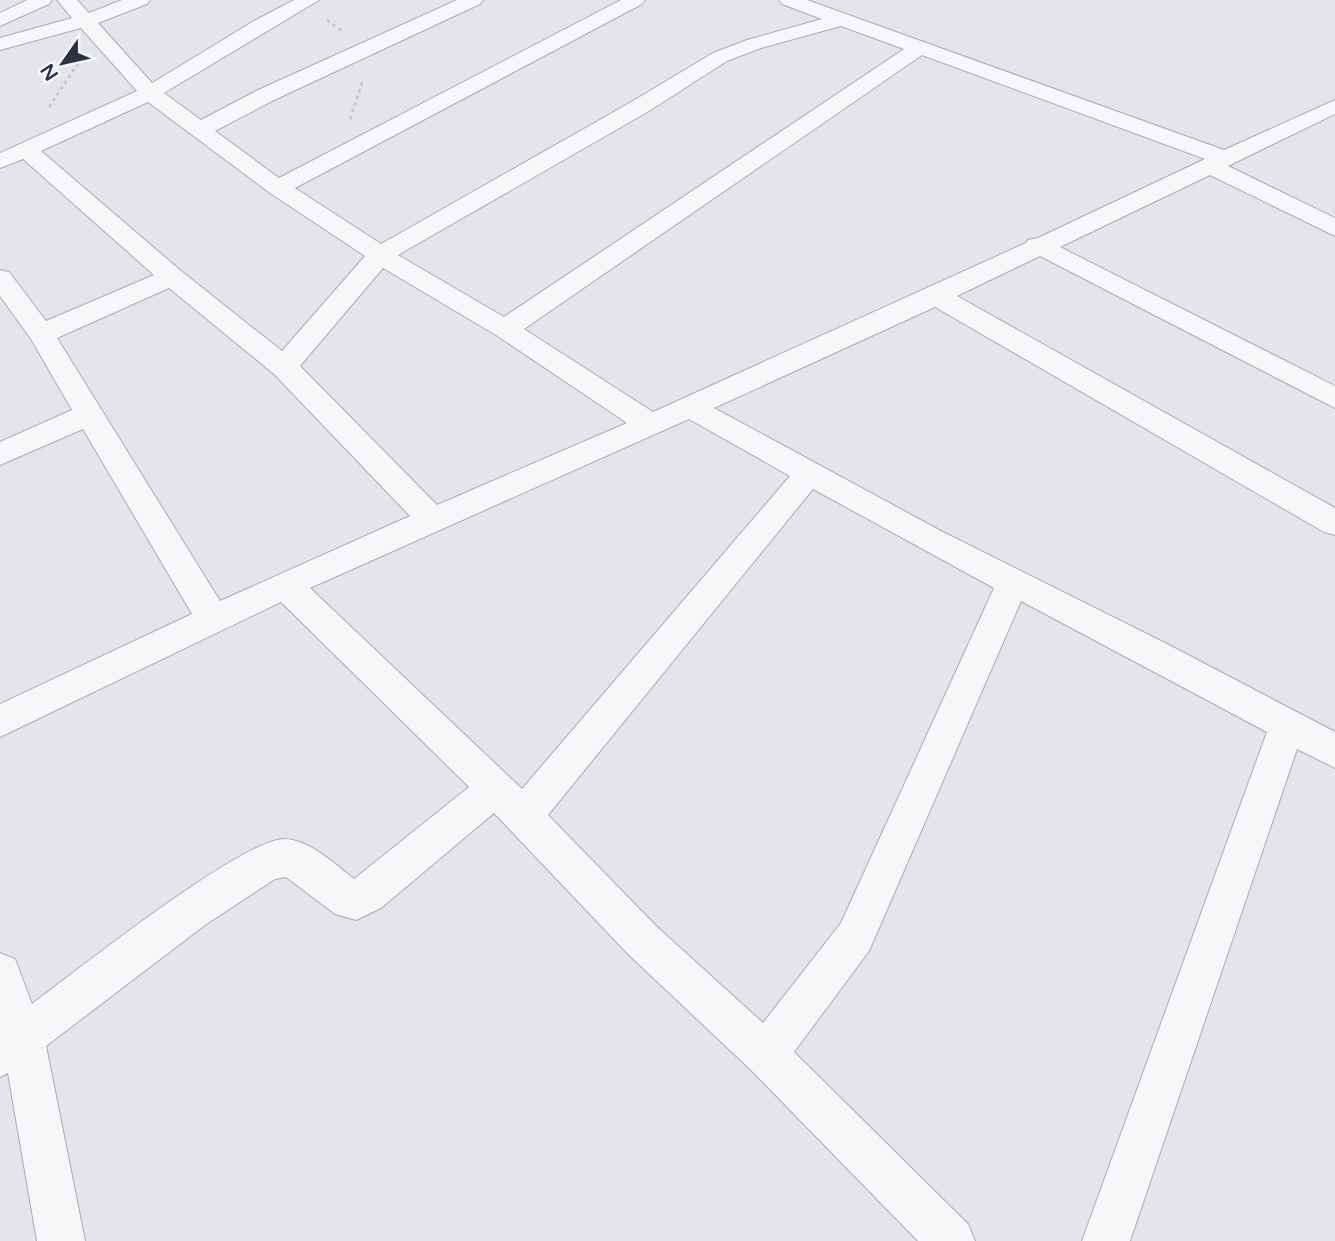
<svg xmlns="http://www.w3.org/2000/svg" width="1335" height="1241" viewBox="0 0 1335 1241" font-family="'Varela Round',sans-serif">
<rect width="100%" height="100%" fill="#e4e5eb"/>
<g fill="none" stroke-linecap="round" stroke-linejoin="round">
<g stroke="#a9abb5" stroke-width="2">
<g id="minor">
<path d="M 27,0 L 52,0 L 49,4 L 0,26 L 0,13 Z"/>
<path d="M 57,0 L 77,0 L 89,13 L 122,0 L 150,0 L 147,4 L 98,23 L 152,83 L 254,21 L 294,0 L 319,0 L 164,93 L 201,120 L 256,91 L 457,0 L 483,0 L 480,4 L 272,101 L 215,131 L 279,178 L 621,0 L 645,0 L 642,4 L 295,188 L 381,244 L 633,101 L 713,53 L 747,40 L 822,19 L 782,4 L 779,0 L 807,0 L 1224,150 L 1335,100 L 1335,114 L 1228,166 L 1335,218 L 1335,236 L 1210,175 L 1060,247 L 1335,386 L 1335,408 L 1040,256 L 957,296 L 1335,508 L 1335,535 L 1324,532 L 935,307 L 714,408 L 941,531 L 1169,645 L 1335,732 L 1335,768 L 1297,749 L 1130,1241 L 1082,1241 L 1267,732 L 1021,601 L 869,951 L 794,1052 L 968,1224 L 975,1241 L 918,1241 L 750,1069 L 628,954 L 494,813 L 381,908 L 356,920 L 335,914 L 286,877 L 275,879 L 205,925 L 46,1046 L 85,1241 L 37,1241 L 8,1073 L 0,1077 L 0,953 L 15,959 L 32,1004 C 71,975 247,835 286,839 C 311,841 335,864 354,879 L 469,787 L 281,602 L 0,737 L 0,704 L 192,614 L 83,429 L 0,465 L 0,442 L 72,410 L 31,339 L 0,296 L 0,270 L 9,272 L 46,321 L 154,275 L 23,159 L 0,168 L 0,153 L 137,91 L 81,28 L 0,50 L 0,38 L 72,18 ZM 841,26 L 904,49 L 504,317 L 398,255 L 649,111 L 727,61 L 761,48 ZM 922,55 L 1205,159 L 1038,238 L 1028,240 L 1026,243 L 653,412 L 524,329 ZM 148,102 L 270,193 L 365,256 L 282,351 L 181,271 L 41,151 ZM 383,268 L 496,335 L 627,423 L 437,505 L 300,366 ZM 169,288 L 274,374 L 410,516 L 220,601 L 57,338 ZM 689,419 L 790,476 L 522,789 L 310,588 ZM 813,489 L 994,588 L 841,923 L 763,1023 L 656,926 L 548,815 Z"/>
</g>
</g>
<g stroke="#c1c3ca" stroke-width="2.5" stroke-dasharray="3.5 3.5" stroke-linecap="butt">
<path d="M 327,20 L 342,31"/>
<path d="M 49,107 L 81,59"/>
<path d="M 350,119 L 363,80"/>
</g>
<use href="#minor" fill="#f6f7f9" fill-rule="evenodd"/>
</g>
<g transform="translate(63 63) rotate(236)" stroke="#f3f5f8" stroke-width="5" paint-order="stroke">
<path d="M0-5L12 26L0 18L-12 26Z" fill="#2c3043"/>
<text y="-10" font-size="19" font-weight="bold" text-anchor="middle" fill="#2c3043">N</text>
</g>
</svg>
